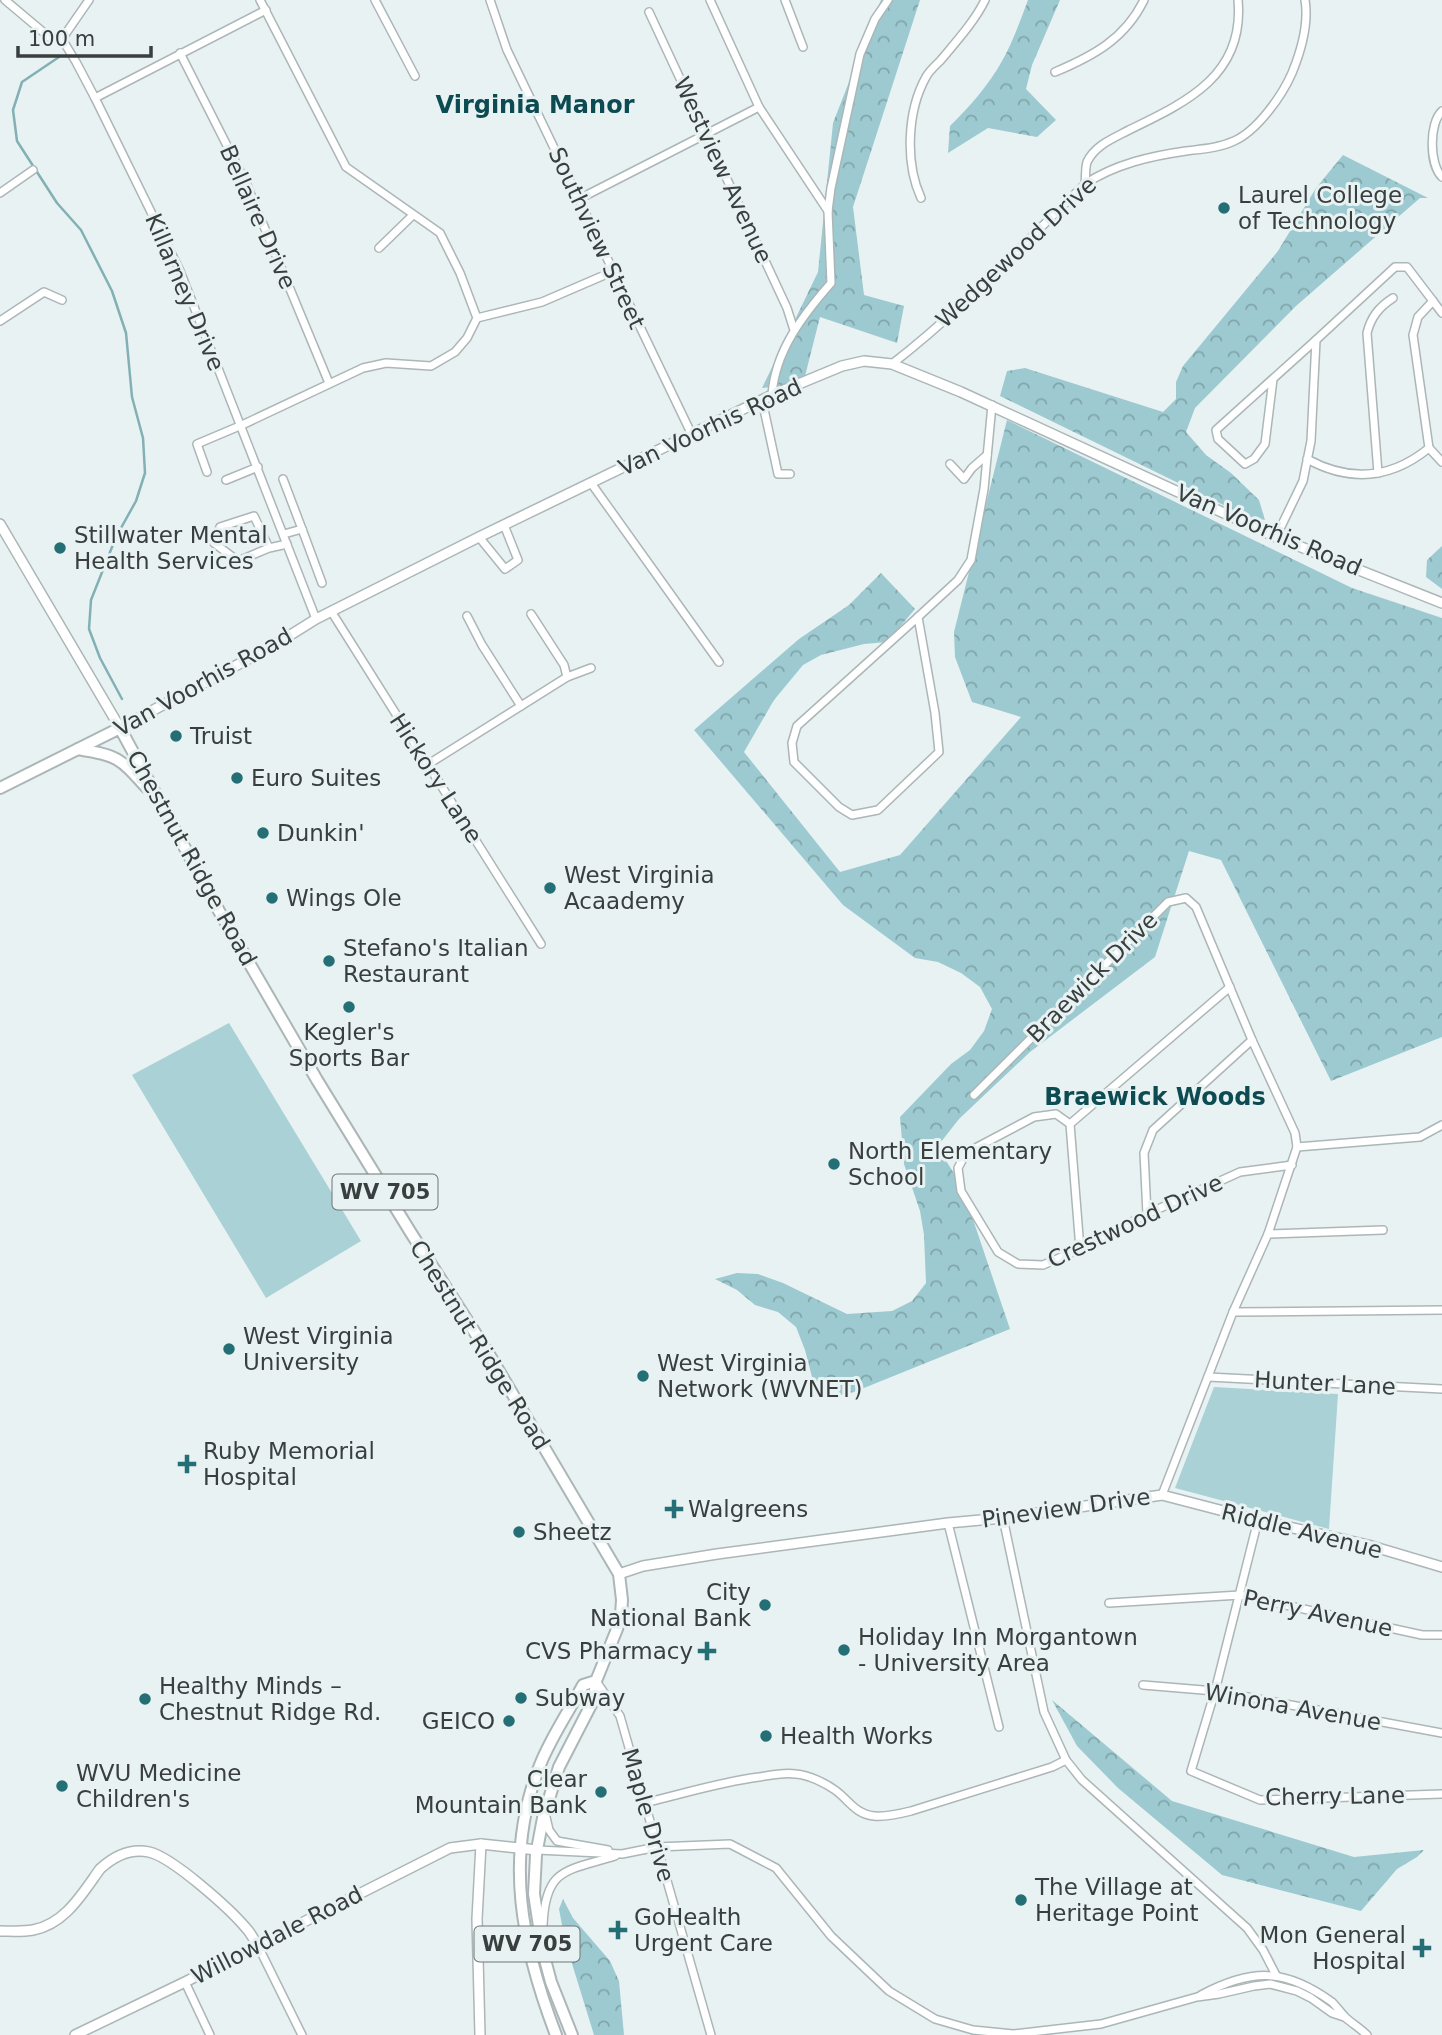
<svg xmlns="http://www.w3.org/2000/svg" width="1442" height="2035" viewBox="0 0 1442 2035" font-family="'DejaVu Sans',sans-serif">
<defs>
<pattern id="forest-crowns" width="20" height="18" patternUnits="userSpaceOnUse" patternTransform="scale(1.75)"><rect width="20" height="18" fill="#9ccad0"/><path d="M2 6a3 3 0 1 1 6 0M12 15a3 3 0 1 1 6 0" fill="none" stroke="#80a5aa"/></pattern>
</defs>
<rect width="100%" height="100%" fill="#e8f2f3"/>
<g fill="#a9d1d6">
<path d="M 229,1023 L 361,1241 L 266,1298 L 132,1075 Z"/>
<path d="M 1214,1387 L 1338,1394 L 1329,1529 L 1175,1488 Z"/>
</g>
<g fill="url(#forest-crowns)">
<path d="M 881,0 L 920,0 L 853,207 L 864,295 L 904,306 L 897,343 L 820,317 L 803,384 L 762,388 L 818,272 L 833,123 Z"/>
<path d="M 1028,0 L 1060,0 L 1032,65 L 1026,89 L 1056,120 L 1037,137 L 988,128 L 948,153 L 950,126 C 969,107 989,85 1002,61 C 1013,42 1020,21 1028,0 Z"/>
<path d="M 1343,155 L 1428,198 L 1420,198 L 1296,306 L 1195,408 L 1186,432 L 1206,455 L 1231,473 L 1259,500 L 1265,520 L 1248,517 L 1000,396 L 1007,371 L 1025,368 L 1163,412 L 1176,399 L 1176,382 L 1183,366 L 1278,251 L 1316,188 Z"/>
<path d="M 1007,420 L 1352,588 L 1442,618 L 1442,1037 L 1331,1081 L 1221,860 L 1189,851 L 1155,957 L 1030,1052 L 959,1119 L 937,1147 L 961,1184 L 1010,1329 L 854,1392 L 818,1400 L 805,1350 L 796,1327 L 778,1312 L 755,1305 L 737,1290 L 715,1279 L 737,1273 L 758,1274 L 783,1283 L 847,1314 L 892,1311 L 912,1301 L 926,1283 L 924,1235 L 920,1211 L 904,1164 L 900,1117 L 951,1064 L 970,1050 L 984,1031 L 992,1009 L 980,987 L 961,973 L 938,962 L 915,958 L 843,905 L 694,730 L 799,639 L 849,605 L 881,573 L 915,609 L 887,642 L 864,644 L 821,655 L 803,665 L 774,700 L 744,752 L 840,872 L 900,855 L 1021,717 L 972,702 L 955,657 L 954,632 Z"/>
<path d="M 1442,546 L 1442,589 L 1426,577 L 1427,560 Z"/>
<path d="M 1052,1700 L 1172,1801 L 1354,1857 L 1424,1850 L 1417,1857 L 1397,1869 L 1361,1911 L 1222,1875 L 1118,1788 L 1077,1746 Z"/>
<path d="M 563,1899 L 573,1918 L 610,1961 L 619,1981 L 624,2035 L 594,2035 L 565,1941 L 559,1909 Z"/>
</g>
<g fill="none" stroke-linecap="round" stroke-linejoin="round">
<path stroke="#83b0b5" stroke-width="2.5" d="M 59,57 L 22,82 L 13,110 L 17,141 L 57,203 L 81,230 L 112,291 L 126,333 L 132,397 L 143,438 L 145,473 L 136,501 L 116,537 L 91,600 L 89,629 L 100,658 L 122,699"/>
<g stroke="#acb6b7" stroke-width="10">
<g id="minor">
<path d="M 5,0 L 49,37 L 62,39 L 76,62 L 95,98 L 180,271 L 316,619"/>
<path d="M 375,0 L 415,76"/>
<path d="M 490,0 L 507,50 L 692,435"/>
<path d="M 710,0 L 759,107 L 828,211"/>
<path d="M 785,0 L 803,47"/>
<path d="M 649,12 L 787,308 L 794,330"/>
<path d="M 62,39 L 89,0"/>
<path d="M 180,53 L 246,183 L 329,383"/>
<path d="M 1055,72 C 1093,56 1125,39 1144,0"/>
<path d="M 95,98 L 266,10"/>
<path d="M 1442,111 C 1429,123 1429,164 1442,177"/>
<path d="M 1085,184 C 1086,177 1085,168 1087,162 C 1095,145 1114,138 1129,130 C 1187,102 1245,75 1238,0"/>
<path d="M 0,193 L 33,170"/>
<path d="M 921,198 C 905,163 907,111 926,77 C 929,71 935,66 940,61 C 955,43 975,21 985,0"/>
<path d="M 579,199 L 759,107"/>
<path d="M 379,248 L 413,215"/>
<path d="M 1433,301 L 1442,313"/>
<path d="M 477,318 L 542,302 L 607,274"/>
<path d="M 0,321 L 44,292 L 62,300"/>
<path d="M 892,364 C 962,310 1022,245 1085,184 C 1115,164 1151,156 1186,151 C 1202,149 1219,148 1234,141 C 1257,131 1282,96 1292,73 C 1301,51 1309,24 1305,0"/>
<path d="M 1273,379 L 1265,444 L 1254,459 L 1245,464 L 1218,439 L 1216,430 L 1316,340"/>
<path d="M 772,395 C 775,351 803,315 831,283 L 828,211 L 831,188 L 860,54 L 875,19 L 888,0"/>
<path d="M 762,400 L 778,474 L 790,474"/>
<path d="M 1429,448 L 1442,462"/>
<path d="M 950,464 L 964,479 L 972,468 L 987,455"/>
<path d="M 207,472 L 197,444 L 242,425 L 363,368 L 386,363 L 431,366 L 455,352 L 467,338 L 477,318 L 460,273 L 440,233 L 346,167 L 260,0"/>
<path d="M 1378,473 L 1367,333 C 1371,317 1379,307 1393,298"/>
<path d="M 283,479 L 302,529 L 284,534"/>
<path d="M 226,480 L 258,467"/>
<path d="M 591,483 L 719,662"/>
<path d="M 302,529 L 322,583"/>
<path d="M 479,537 L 505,569 L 518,560 L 504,525"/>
<path d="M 1276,537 L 1303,481 L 1311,441 L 1316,340 L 1395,267 L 1407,267 L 1433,301 L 1418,317 L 1413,335 L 1429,448 C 1391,479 1351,483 1307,459"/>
<path d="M 269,548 L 238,561 L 214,543 L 220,527 L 254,516 L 269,548 L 287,544"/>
<path d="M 331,611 L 541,944"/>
<path d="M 531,614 L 564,665 L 567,677"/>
<path d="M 467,616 L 482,645 L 521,706"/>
<path d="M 918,617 L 935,713 L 939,752 L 878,810 L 852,815 L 839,807 L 794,762 L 792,743 L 797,726 Z"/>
<path d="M 918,617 L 958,580 L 971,560 L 984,489 L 992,405"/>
<path d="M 427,765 L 567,677 L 591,668"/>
<path d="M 974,1095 L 1168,902 L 1186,898 L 1196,907 L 1252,1040 L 1295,1133 L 1297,1147 L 1268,1234 L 1233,1312 L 1162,1495"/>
<path d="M 1070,1124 L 1056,1114 L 1034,1117 L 966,1153 L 958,1168 L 961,1191 L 998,1252 L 1018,1264 L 1043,1265 L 1080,1249 L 1147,1214 L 1240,1172 L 1292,1165"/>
<path d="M 1297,1147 L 1420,1137 L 1442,1125"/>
<path d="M 1147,1214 L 1144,1153 L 1153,1130 L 1252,1040"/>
<path d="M 1268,1234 L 1383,1230"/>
<path d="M 1080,1249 L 1070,1124 L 1230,987"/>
<path d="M 1233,1312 L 1442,1310"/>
<path d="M 1208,1377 L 1442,1389"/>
<path d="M 1003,1518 L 1044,1712 L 1066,1760 L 1082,1780 L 1247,1928 L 1263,1950 L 1276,1975"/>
<path d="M 1258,1520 L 1215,1691 L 1191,1771 L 1260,1800 L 1442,1794"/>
<path d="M 948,1523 L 999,1727"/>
<path d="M 1109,1603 L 1240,1595 L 1422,1635 L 1442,1635"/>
<path d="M 596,1681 L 620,1716 L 711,2035"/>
<path d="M 1143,1685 L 1215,1691 L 1442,1733"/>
<path d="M 644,1803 C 682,1794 720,1782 759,1777 C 771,1775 784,1772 796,1774 C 809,1775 825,1783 835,1790 C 849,1800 855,1814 874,1816 C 886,1817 899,1814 911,1811 L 1052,1767 L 1066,1760"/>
<path d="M 546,1817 L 549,1830 L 557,1841 L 608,1850"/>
<path d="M 537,1850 L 622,1854 L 657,1847 L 730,1844 L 776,1868 L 831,1936 L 889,1991 L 935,2019 L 973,2030 L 1013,2034 L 1101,2024 L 1197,1997 L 1219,1994 L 1254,1986 L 1270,1984 L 1297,1991 L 1311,1998 L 1332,2013 L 1344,2017"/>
<path d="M 543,1926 C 545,1867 567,1871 615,1856"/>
<path d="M 258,1946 L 302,2035"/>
<path d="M 185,1982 L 210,2035"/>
<path d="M 1201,1995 C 1252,1968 1285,1968 1332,2002 C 1337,2007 1341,2013 1346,2018 C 1353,2024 1361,2029 1367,2035"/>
</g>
</g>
<g stroke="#acb6b7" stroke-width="12">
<g id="tertiary">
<path d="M 0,524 L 120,728 L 276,644 L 316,619 L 479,537 L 772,395 L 842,366 L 864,361 L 892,364 L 961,392 L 1276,537 L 1442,603"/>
<path d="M 619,1574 L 643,1566 L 717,1554 L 948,1523 L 1003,1518 L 1162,1495 L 1258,1520 L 1368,1545 L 1442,1567"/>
<path d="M 0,1931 C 11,1931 22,1932 33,1930 C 65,1924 82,1894 100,1869 C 113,1857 130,1848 149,1852 C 172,1857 229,1908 246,1928 C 251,1933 254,1940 258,1946"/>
<path d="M 75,2035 L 185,1982 L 450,1848 L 481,1844 L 537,1850"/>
<path d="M 480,2035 L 477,1919 L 481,1844"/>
</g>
</g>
<g stroke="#acb6b7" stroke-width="14">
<g id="primary">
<path d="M 78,749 C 118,756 119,757 146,787"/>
<path d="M 0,788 L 120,728 L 219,911 L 317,1080 L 411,1233 L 490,1356 L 619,1574 L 622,1600 L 621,1615 L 617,1629 L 596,1681 L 594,1699 L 559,1767 L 553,1786 L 543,1818 L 536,1855 L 534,1894 L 543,1952 L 551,1982 L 572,2035"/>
<path d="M 556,2035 C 522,1946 503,1857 540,1765 C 551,1737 569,1711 583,1685 L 596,1681"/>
</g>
</g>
<use href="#minor" stroke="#fff" stroke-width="7"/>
<use href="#tertiary" stroke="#fff" stroke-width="9"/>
<use href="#primary" stroke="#fff" stroke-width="10"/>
</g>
<g fill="#246e76" stroke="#e8f2f3" stroke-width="2.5">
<circle cx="1224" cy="208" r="7"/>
<circle cx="60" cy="548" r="7"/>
<circle cx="176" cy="736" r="7"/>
<circle cx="237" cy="778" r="7"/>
<circle cx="263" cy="833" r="7"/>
<circle cx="550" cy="888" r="7"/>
<circle cx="272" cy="898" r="7"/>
<circle cx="329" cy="961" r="7"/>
<circle cx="349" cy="1007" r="7"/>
<circle cx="834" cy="1164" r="7"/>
<circle cx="229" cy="1349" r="7"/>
<circle cx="643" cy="1376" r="7"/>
<path d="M183.5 1453.5h7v7h7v7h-7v7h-7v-7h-7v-7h7z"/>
<path d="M670.5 1498.5h7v7h7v7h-7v7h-7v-7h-7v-7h7z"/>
<circle cx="519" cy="1532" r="7"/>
<circle cx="765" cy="1605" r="7"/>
<circle cx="844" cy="1650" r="7"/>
<path d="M703.5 1640.5h7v7h7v7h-7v7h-7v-7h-7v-7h7z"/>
<circle cx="521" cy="1698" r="7"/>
<circle cx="145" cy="1699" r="7"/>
<circle cx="509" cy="1721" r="7"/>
<circle cx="766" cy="1736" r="7"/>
<circle cx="62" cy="1786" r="7"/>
<circle cx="601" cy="1792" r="7"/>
<circle cx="1021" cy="1900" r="7"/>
<path d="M614.5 1919.5h7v7h7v7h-7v7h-7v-7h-7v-7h7z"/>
<path d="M1418.5 1937.5h7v7h7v7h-7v7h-7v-7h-7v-7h7z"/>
</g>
<g text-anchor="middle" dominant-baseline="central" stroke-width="6" stroke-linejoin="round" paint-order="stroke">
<g fill="#e8f2f3" stroke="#6e7474" stroke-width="2">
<rect x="332.5" y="1174.5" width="105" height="35" rx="5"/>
<rect x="474.5" y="1926.5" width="105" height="35" rx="5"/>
</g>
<g font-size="21" font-weight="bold" fill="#393e3e">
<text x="385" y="1192">WV 705</text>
<text x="527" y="1944">WV 705</text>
</g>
<g font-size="23" fill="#393e3e" stroke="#e8f2f3">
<text transform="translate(723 170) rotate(65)">Westview Avenue</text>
<text transform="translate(258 217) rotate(66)">Bellaire Drive</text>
<text transform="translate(597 238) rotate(65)">Southview Street</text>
<text transform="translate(1016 252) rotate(-43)">Wedgewood Drive</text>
<text transform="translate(185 292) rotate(67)">Killarney Drive</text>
<text transform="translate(710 427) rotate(-25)">Van Voorhis Road</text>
<text transform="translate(1269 530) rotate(23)">Van Voorhis Road</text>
<text transform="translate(203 682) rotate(-29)">Van Voorhis Road</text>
<text transform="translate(436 778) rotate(57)">Hickory Lane</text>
<text transform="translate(192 858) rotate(61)">Chestnut Ridge Road</text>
<text transform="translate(1092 977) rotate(-45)">Braewick Drive</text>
<text transform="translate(1135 1221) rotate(-25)">Crestwood Drive</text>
<text transform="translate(480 1345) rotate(58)">Chestnut Ridge Road</text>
<text transform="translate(1325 1383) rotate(3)">Hunter Lane</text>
<text transform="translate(1066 1508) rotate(-8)">Pineview Drive</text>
<text transform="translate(1302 1531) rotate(14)">Riddle Avenue</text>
<text transform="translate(1318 1613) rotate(12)">Perry Avenue</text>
<text transform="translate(1293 1707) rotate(10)">Winona Avenue</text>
<text transform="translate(1335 1796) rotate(-1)">Cherry Lane</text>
<text transform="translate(648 1815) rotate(74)">Maple Drive</text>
<text transform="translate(277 1935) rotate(-27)">Willowdale Road</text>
</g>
<g font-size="23" fill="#393e3e" stroke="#e8f2f3" text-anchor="start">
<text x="1238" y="195">Laurel College<tspan x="1238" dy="26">of Technology</tspan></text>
<text x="74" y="535">Stillwater Mental<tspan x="74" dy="26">Health Services</tspan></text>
<text x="190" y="736">Truist</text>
<text x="251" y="778">Euro Suites</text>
<text x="277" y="833">Dunkin'</text>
<text x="564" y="875">West Virginia<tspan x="564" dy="26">Acaademy</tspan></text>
<text x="286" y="898">Wings Ole</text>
<text x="343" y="948">Stefano's Italian<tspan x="343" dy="26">Restaurant</tspan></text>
<text x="349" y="1032" text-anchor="middle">Kegler's<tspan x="349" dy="26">Sports Bar</tspan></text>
<text x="848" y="1151">North Elementary<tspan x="848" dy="26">School</tspan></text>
<text x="243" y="1336">West Virginia<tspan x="243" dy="26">University</tspan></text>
<text x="657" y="1363">West Virginia<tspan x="657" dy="26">Network (WVNET)</tspan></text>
<text x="203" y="1451">Ruby Memorial<tspan x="203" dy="26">Hospital</tspan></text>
<text x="688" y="1509">Walgreens</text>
<text x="533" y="1532">Sheetz</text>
<text x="751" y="1592" text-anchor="end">City<tspan x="751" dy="26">National Bank</tspan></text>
<text x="858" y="1637">Holiday Inn Morgantown<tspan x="858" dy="26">- University Area</tspan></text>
<text x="693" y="1651" text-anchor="end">CVS Pharmacy</text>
<text x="159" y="1686">Healthy Minds –<tspan x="159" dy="26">Chestnut Ridge Rd.</tspan></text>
<text x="535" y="1698">Subway</text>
<text x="495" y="1721" text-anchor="end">GEICO</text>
<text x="780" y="1736">Health Works</text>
<text x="76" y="1773">WVU Medicine<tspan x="76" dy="26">Children's</tspan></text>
<text x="587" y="1779" text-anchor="end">Clear<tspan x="587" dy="26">Mountain Bank</tspan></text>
<text x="1035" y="1887">The Village at<tspan x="1035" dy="26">Heritage Point</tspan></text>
<text x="634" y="1917">GoHealth<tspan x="634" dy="26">Urgent Care</tspan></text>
<text x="1406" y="1935" text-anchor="end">Mon General<tspan x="1406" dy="26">Hospital</tspan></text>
</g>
<g font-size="24" font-weight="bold" fill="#0d4b52" stroke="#e8f2f3">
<text x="535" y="105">Virginia Manor</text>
<text x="1155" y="1097">Braewick Woods</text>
</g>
</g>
<path d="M18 46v10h133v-10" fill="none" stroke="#393e3e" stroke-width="3.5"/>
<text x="28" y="46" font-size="21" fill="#393e3e" stroke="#e8f2f3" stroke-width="5" paint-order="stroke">100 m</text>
</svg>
